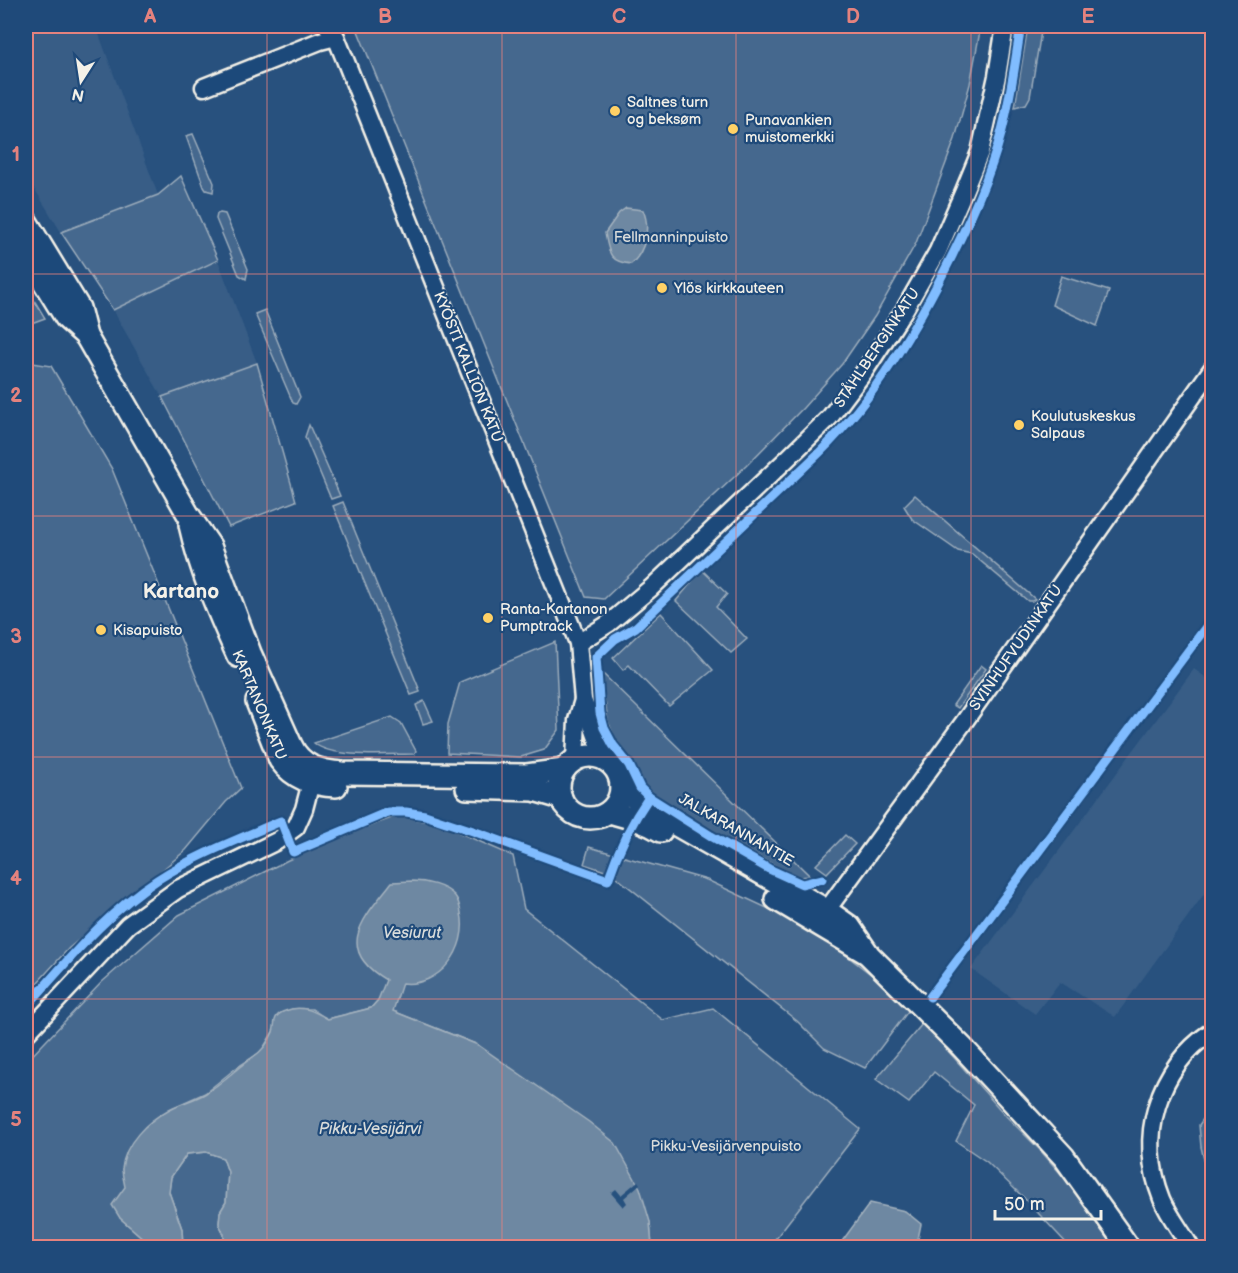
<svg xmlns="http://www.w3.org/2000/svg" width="1238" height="1273" viewBox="0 0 1238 1273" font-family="'Balsamiq Sans',sans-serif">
<rect width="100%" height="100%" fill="#28517e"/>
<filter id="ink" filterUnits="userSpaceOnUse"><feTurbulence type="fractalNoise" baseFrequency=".0167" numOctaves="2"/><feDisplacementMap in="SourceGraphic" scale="12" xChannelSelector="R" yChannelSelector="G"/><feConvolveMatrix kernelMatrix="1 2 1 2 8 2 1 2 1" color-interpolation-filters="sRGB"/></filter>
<g filter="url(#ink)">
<g fill="#375d86">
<path d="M 26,26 L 96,26 L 158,195 L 61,232 L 26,175 Z"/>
<path d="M 218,260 L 257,363 L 162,397 L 113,310 Z"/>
<path d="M 1194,669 L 1212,682 L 1212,883 L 1115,1017 L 1060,982 L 1035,1014 L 971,969 Z"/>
</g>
<g fill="#45688e" stroke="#9cacbb" stroke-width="1.5">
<path d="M 356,26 L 981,26 L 970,84 L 955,139 L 916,243 L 875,316 L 842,364 L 803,408 L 747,465 L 604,599 L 586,597 Z"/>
<path d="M 1027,32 L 1041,32 L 1030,97 L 1026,104 L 1015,107 Z"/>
<path d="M 193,134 L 214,183 L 213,192 L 206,190 L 204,187 L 186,136 Z"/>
<path d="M 181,176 L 218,260 L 113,310 L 61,232 L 158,195 Z"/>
<path d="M 220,213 L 225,214 L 248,269 L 246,279 L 239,275 L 216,219 L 217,214 Z"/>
<path d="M 1061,276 L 1109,291 L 1097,326 L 1052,305 Z"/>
<path d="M 26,287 L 45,318 L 26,325 Z"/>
<path d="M 265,310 L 300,397 L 296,404 L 293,403 L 255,314 Z"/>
<path d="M 26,362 L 51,366 L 112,469 L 241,788 L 226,802 L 186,850 L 69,948 L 26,995 Z"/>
<path d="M 257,363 L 296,501 L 229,527 L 162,397 Z"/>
<path d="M 309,425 L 340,496 L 331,499 L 305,437 Z"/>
<path d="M 915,495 L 1035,599 L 1032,601 L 1028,601 L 972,554 L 958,551 L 912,519 L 904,506 Z"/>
<path d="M 343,502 L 420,691 L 420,692 L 411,695 L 333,506 Z"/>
<path d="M 702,570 L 727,594 L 716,607 L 747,639 L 731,653 L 676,601 Z"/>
<path d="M 661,613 L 713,670 L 669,706 L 629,665 L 623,670 L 613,658 Z"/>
<path d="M 555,642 L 559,730 L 544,750 L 521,757 L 447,753 L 448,724 L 460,682 Z"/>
<path d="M 981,665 L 986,669 L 958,708 L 953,705 Z"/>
<path d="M 601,672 L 810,876 L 799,877 L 778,867 L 701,825 L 642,786 L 636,767 L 615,738 L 608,721 Z"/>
<path d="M 424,701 L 433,721 L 423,724 L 416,705 Z"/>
<path d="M 392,717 L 401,723 L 416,751 L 414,754 C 390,754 332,759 314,743 Z"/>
<path d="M 397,816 L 439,824 L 513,856 L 524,909 L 663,1020 L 713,1008 L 860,1129 L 769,1247 L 652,1247 L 650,1222 L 478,1045 L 393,1011 L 378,1000 L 371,1008 L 327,1019 L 312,1009 L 292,1009 L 274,1030 L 261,1052 L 236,1068 L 205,1093 L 169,1109 L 122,1169 L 126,1187 L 120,1218 L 145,1240 L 150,1247 L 26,1247 L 26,1062 L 102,982 L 179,915 L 288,860 L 348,834 Z"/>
<path d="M 845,835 L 855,844 L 827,873 L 816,865 Z"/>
<path d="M 589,847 L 707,880 L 812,929 L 912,1006 L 865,1068 L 824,1048 L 797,1021 L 611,873 L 584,864 Z"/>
<path d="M 923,1023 L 1006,1116 L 1039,1149 L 1075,1190 L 1113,1247 L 1070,1247 L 1024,1198 L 987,1162 L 956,1141 L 974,1105 L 934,1072 L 909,1103 L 876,1079 Z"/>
<path d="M 1212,1106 L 1212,1184 L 1209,1181 L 1201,1147 L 1199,1125 Z"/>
<path d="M 206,1152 L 223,1158 L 228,1172 L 226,1202 L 220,1212 L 219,1223 L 224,1234 L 224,1247 L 183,1247 L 182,1229 L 169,1192 L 171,1177 L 187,1154 Z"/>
</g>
<g fill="#6e88a2" stroke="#a4b2be" stroke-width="1.5">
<path d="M 626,208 L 643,210 C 651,228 645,252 631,264 C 609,262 609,253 605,233 L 619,213 Z"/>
<path d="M 412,881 C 425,881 445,885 455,896 C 459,901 460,907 461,913 C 469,949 439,988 402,983 L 393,1011 L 478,1045 L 589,1122 L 615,1143 L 640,1188 L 650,1222 L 652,1247 L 224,1247 L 224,1234 L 219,1224 L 220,1212 L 226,1202 L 228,1172 L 223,1158 L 206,1152 L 187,1154 L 171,1177 L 169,1192 L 182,1229 L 183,1247 L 150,1247 L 145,1240 L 120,1218 L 112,1205 L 125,1187 C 124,1181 122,1174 122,1169 C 124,1143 148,1121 168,1110 C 180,1103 195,1100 206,1093 C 223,1082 237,1068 253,1057 C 262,1051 269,1042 273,1032 C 276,1024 271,1016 285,1011 C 301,1004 314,1011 328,1019 L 371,1008 L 378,1000 L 386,980 C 332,948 365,917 392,882 Z"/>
<path d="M 870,1203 L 905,1211 L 921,1224 L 917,1244 L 921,1247 L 843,1248 L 840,1244 Z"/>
</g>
<path fill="#28517e" d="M 638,1181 L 640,1184 L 624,1198 L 627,1203 L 623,1207 L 611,1193 L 616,1189 L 621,1195 Z"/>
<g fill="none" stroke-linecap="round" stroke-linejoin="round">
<g stroke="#f4f1e8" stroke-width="21">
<g id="minor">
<path d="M 327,26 L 336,37 L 578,643 L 583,700 L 599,744 L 610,763"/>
<path d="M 204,87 L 320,41 L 336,37"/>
<path d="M 578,643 L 608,624 L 651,588 L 787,459 L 830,417 L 864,372 L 905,309 L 938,251 L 964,191 L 980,152 L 997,76 L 1005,26"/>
<path d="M 575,760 L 577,720 L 583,700"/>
<path d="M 821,918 L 964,722 L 1212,369"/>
<path d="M 26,1034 L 128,925 L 178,889 L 277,841 L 296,827 L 304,809 L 314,771"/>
<path d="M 1191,1248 C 1182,1232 1169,1216 1162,1199 C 1137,1136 1157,1069 1212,1031"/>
</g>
</g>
<g stroke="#f4f1e8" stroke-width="26">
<g id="major">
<path d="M 26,221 L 79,308 L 86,336 L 188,514 L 210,546 L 250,653 L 291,745 C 301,767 320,771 343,773 L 527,775 L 564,770"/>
<path d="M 26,253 L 66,318 L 86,336"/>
<path d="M 190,525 C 200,570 219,614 238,656"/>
<path d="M 257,702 L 280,760 C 294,779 313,785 336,786"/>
<circle cx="590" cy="787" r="31"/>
<path d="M 621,786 L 643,806 L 826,910 L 849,926 L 869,955 L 962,1047 L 1064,1157 L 1129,1248"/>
<path d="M 467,788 L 534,790 L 561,798"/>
<path d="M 609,812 C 627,817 645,821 661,831"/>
<path d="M 776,899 L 865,952"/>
</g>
</g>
<use href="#minor" stroke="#1f4a7a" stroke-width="16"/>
<use href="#major" stroke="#1f4a7a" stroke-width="21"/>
<g stroke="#1f4a7a" stroke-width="13">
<g id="cycleway">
<path d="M 822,879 L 802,884 L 769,869 L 711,836 L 649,797 L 640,788 L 629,765 L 613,745 L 604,728 L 600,713 L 596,657 L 615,639 L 636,627 L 819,453 C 876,397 917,326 952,256 C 971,217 990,176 1001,134 C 1011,98 1015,62 1021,26"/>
<path d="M 930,997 L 1212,619"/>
<path d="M 26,1007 C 66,963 106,913 157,880 C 196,855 239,839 281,821 L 293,852 L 388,812 L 406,812 L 425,815 L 473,831 L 608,880 C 618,850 631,823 649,797"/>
</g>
</g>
<use href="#cycleway" stroke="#80bcff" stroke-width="9"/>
</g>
</g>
<path fill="none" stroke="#e4827e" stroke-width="1.5" stroke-opacity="0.55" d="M 267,26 L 267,1248M 502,26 L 502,1248M 736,26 L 736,1248M 971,26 L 971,1248M 26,274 L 1212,274M 26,516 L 1212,516M 26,757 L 1212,757M 26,999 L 1212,999"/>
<g fill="#ffd166" stroke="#1f4a7a" stroke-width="2">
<circle cx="615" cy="111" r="6"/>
<circle cx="733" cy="129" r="6"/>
<circle cx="662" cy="288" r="6"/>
<circle cx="1019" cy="425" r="6"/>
<circle cx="488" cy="618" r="6"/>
<circle cx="101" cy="630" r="6"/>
</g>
<g text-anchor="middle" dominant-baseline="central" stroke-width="4.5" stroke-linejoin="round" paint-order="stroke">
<g font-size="15" fill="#f4f1e8" stroke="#1f4a7a" text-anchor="start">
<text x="627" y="102">Saltnes turn<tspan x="627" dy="17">og beksøm</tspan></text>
<text x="745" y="120">Punavankien<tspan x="745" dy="17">muistomerkki</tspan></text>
<text x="674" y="288">Ylös kirkkauteen</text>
<text x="1031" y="416">Koulutuskeskus<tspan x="1031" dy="17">Salpaus</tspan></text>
<text x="500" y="609">Ranta-Kartanon<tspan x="500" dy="17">Pumptrack</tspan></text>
<text x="113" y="630">Kisapuisto</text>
</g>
<g font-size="15" fill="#dadcda" stroke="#1f4a7a">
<text x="671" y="237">Fellmanninpuisto</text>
<text x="726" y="1146">Pikku-Vesijärvenpuisto</text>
</g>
<g font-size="15" fill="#f4f1e8" stroke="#1f4a7a">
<text transform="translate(877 348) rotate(-56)">STÅHLBERGINKATU</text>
<text transform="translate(468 367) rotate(68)">KYÖSTI KALLION KATU</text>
<text transform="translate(1016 648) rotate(-55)">SVINHUFVUDINKATU</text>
<text transform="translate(259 705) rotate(67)">KARTANONKATU</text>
<text transform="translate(736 830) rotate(30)">JALKARANNANTIE</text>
</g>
<g font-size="16" font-style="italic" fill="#d9dcda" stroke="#1f4a7a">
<text x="412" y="933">Vesiurut</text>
<text x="370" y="1129">Pikku-Vesijärvi</text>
</g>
<g font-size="21" font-weight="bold" fill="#f4f1e8" stroke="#1f4a7a">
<text x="181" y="591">Kartano</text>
</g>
</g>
<rect width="1238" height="1273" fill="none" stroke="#1f4a7a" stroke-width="66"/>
<g transform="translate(81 81) rotate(192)" stroke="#1f4a7a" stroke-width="4.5" paint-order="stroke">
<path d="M0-4.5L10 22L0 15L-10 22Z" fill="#f4f1e8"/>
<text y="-9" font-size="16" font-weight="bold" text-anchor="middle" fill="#f4f1e8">N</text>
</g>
<path d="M995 1210v9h106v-9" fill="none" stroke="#f4f1e8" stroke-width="3"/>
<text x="1004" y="1210" font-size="18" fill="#f4f1e8" stroke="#1f4a7a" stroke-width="4.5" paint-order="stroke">50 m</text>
<rect x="33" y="33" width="1172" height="1207" fill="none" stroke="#e4827e" stroke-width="2"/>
<g font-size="20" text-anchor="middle" font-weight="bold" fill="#e4827e">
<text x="150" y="23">A</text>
<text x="385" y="23">B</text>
<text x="619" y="23">C</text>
<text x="853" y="23">D</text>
<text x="1088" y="23">E</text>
<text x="16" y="161">1</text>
<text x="16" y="402">2</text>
<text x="16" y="643">3</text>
<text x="16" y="885">4</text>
<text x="16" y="1126">5</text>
</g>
</svg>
